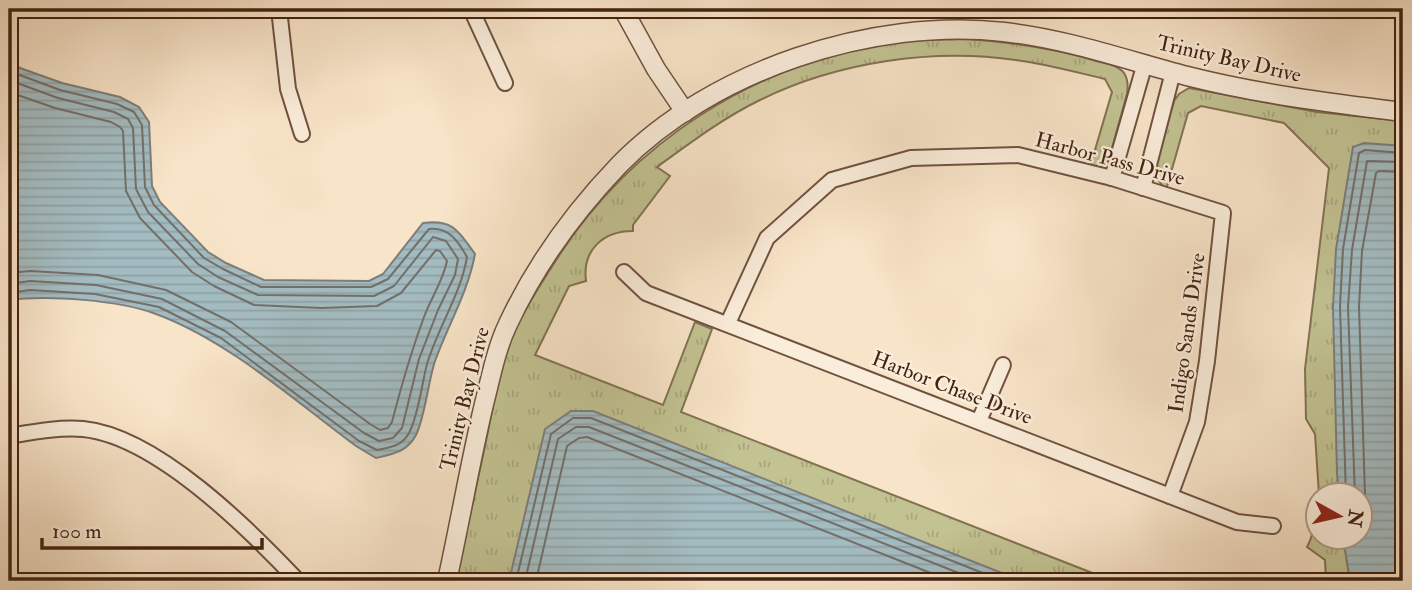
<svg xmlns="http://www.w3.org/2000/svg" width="1412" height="590" viewBox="0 0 1412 590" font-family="'IM FELL Double Pica',serif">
<defs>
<pattern id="grass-tufts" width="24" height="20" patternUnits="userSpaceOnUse" patternTransform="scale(1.75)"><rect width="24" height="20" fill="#c2c292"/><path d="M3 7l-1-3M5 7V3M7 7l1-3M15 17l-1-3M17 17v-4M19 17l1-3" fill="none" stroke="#a8a67d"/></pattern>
<pattern id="water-rules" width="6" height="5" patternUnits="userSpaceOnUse" patternTransform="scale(1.75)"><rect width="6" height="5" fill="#a3bcc1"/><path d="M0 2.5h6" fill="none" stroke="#8ea1a5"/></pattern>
</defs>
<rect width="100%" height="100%" fill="#f8e4c8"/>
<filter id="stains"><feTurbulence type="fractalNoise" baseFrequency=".00286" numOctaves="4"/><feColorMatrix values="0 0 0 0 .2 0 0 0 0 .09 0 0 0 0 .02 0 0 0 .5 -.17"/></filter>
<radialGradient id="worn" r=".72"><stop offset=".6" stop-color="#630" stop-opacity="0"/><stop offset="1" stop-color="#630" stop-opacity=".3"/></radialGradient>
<g fill="url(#grass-tufts)" stroke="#827252" stroke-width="2">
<path d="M 966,39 C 1012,42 1055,48 1100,62 C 1108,64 1119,66 1124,73 C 1128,79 1128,88 1127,94 L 1109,159 C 1103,167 1099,169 1090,167 L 1112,92 L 1105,79 C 1075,72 1046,64 1016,60 C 932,48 837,62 760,100 C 723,118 690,143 657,167 L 670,176 L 633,225 L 633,231 C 603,231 582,250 586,281 L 569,286 L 535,355 L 663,405 L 695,322 L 712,329 L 681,412 L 1113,581 L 456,581 C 466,535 476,488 486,441 C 492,412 497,382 506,354 C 516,322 536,292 553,265 C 629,143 755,62 897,42 C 920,39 943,40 966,39 Z"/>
<path d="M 1189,88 L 1317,112 L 1403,121 L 1403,581 L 1326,581 L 1325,560 L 1307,547 C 1314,534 1314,525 1311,510 L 1317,508 L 1318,538 L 1360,538 L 1360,496 L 1319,495 L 1315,434 L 1306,419 L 1305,369 L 1329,168 L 1284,123 L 1201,106 L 1188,113 L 1166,190 L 1155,176 L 1155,169 L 1174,101 L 1179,94 Z"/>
</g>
<g fill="url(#water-rules)" stroke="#7d7e7b" stroke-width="2">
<path d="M 9,64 L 62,83 L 120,97 L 139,107 L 149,122 L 152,186 L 160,202 L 208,252 L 226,263 L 264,280 L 369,281 L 383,274 L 423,223 C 454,219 459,232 475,254 C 468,292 448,325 435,361 C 428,382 425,417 416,435 C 407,452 393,454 376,458 L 356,446 C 295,401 229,341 156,314 C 119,300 48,295 9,300 Z"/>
<path d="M 1364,143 L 1403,146 L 1403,581 L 1350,581 L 1343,538 L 1360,538 L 1360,496 L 1339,495 L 1337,473 L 1333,307 L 1336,249 L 1353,147 Z"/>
<path d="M 571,411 L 593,411 L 1022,581 L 509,581 L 545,429 Z"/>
</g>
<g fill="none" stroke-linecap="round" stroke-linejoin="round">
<g stroke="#736f69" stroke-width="2">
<path d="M 9,71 L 60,90 L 117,104 L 134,112 L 142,125 L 145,187 L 154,205 L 204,258 L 223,269 L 261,287 L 371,287 L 388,279 L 429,229 C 449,227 458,241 467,257 C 461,294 438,327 427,364 C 422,383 418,417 409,433 C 402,446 391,447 377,450 L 359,441 L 221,338 L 159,307 L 95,294 L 30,290 L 9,293"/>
<path d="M 9,80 L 58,98 L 114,112 L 128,119 L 133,128 L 136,189 L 148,212 L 198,264 L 218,277 L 258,295 L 374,296 L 394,286 L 433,237 L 446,241 L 458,259 L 455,275 L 438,310 L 419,359 L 402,428 L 393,438 L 379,441 L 364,433 L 225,331 L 162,299 L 96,285 L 30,281 L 9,284"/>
<path d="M 9,92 L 55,108 L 111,122 L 120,127 L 123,131 L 126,191 L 140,218 L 192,272 L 214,286 L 254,305 L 321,308 L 377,306 L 401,293 L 436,250 L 440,251 L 447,261 C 443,281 431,298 424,317 C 411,352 401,387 392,422 L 388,428 L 380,430 L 370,424 L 231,322 L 166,290 L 98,275 L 30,271 L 9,273"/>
<path d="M 1346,496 L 1340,307 L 1343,249 L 1359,153 L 1365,150 L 1403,153"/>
<path d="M 1355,496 L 1348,307 L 1352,250 L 1367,161 L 1403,162"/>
<path d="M 1360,511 L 1365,495 L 1359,307 L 1362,251 L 1376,173 L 1379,171 L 1403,172"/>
<path d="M 516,581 L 551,434 L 573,418 L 591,418 L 1003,581"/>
<path d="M 525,581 L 558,439 L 576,427 L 589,427 L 979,581"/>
<path d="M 536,581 L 567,446 L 579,438 L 587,437 L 951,581"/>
</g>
<path stroke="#7d7e7b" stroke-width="4.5" d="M 1401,70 L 1403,53"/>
<g stroke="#70523f" stroke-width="18">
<g id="minor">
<path d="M 279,9 L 288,89 L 302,134"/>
<path d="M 471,9 L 505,83"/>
<path d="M 1112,178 L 1145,63"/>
<path d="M 1143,188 L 1173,72"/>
<path d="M 624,272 L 646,293 L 1237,522 L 1273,526"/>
<path d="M 728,323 L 767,238 L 832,180 L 911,158 L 1018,155 L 1112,178 L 1223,213 L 1207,361 L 1197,422 L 1170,496"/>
<path d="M 979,421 L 1003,365"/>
<path d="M 9,436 C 33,432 59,427 83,429 C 156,436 249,529 298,581"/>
</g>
</g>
<g stroke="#70523f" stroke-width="21">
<g id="tertiary">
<path d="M 623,9 L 656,69 L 685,112"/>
<path d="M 447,581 C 460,522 470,463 484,404 C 491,377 496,349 508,324 C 535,266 575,211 619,165 C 712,70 873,17 1004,32 C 1067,39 1126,60 1187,76 C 1258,94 1330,103 1403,112"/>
</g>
</g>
<use href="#minor" stroke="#faeddb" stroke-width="14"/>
<use href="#tertiary" stroke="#faeddb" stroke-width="18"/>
</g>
<g text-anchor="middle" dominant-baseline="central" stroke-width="5" stroke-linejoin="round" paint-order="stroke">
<g font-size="21" fill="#432211" stroke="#faeddb">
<text transform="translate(1229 59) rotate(13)">Trinity Bay Drive</text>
<text transform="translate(1110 159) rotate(15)">Harbor Pass Drive</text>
<text transform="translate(1187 333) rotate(-82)">Indigo Sands Drive</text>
<text transform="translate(952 388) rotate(21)">Harbor Chase Drive</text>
<text transform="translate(465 399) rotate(-76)">Trinity Bay Drive</text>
</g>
</g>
<rect width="1412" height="590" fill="none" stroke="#f8e4c8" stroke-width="35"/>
<rect x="10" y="10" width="1391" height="569" fill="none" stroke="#432211" stroke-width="3.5"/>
<rect x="18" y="18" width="1377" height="555" fill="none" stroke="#432211" stroke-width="2"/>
<g transform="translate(1339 516) rotate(98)"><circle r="33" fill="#faeddb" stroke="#b19c8a" stroke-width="2"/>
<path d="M0-5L12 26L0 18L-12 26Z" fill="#8f2418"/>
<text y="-10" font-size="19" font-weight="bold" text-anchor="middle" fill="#432211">N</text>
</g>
<path d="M42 538v10h220v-10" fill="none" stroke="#432211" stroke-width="3.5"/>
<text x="52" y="538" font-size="21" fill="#432211" stroke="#faeddb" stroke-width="5" paint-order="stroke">100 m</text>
<rect width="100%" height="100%" filter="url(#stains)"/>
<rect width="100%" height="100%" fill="url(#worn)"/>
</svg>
